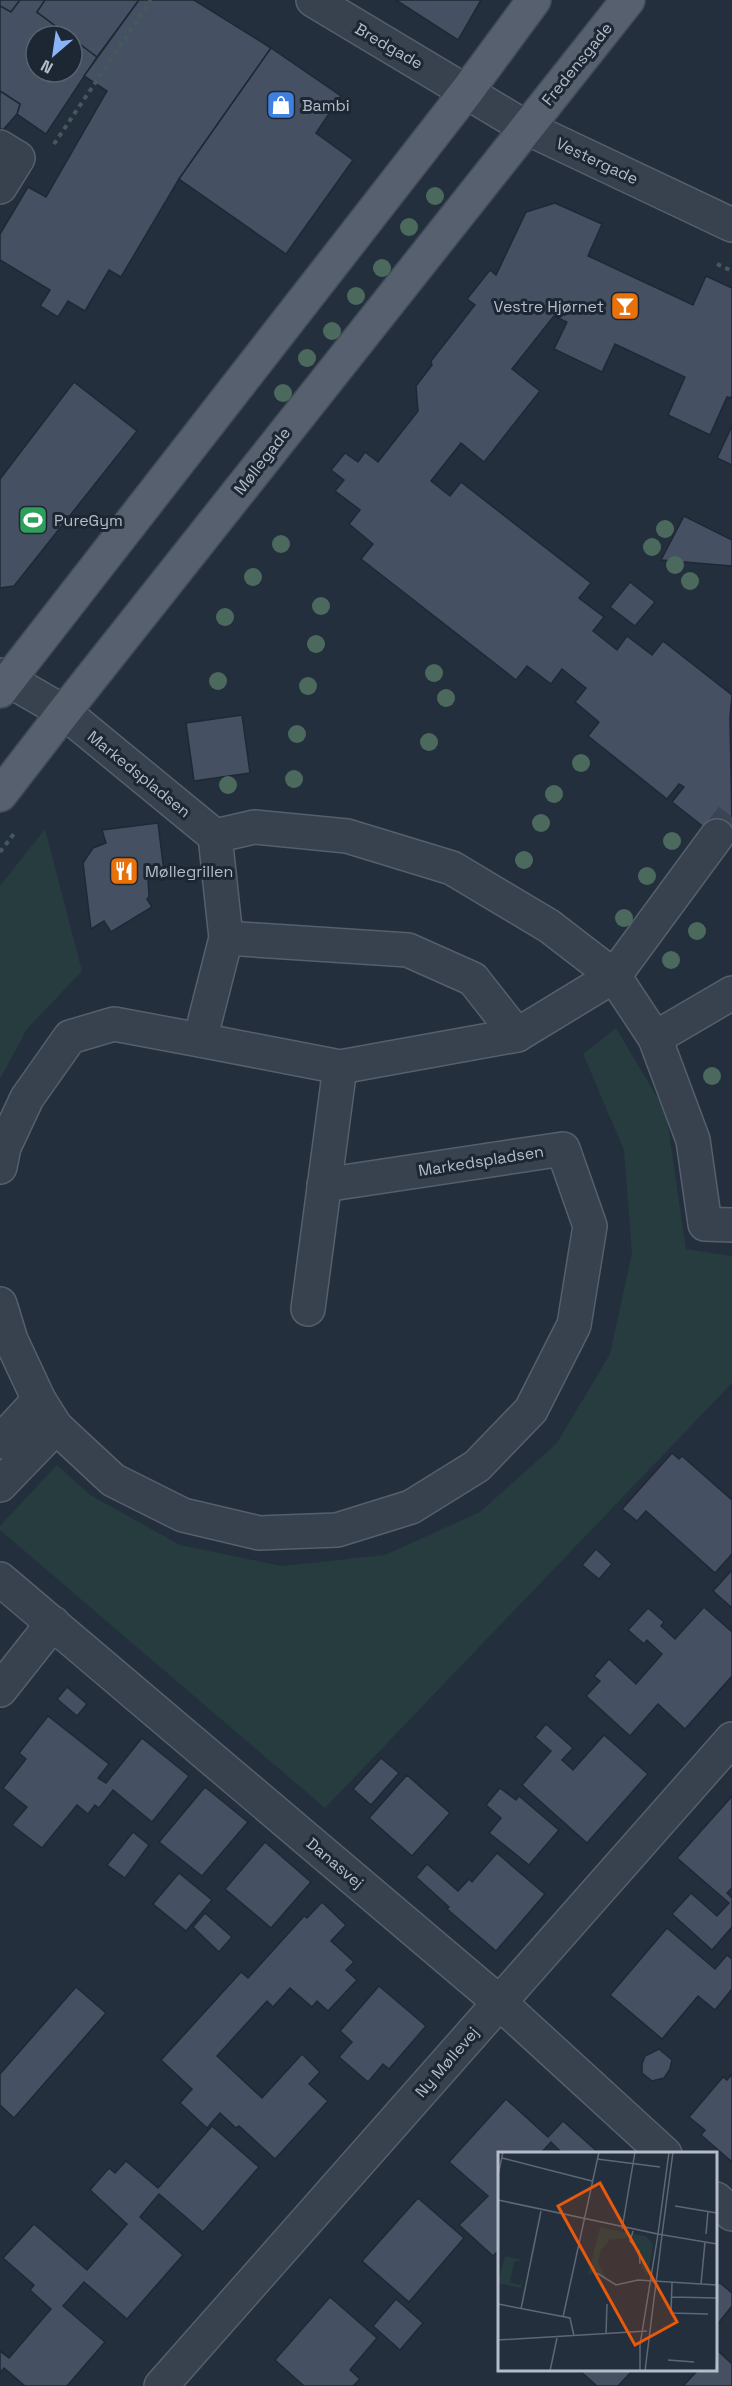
<svg xmlns="http://www.w3.org/2000/svg" width="732" height="2386" viewBox="0 0 732 2386" font-family="'Space Grotesk',sans-serif">
<rect width="100%" height="100%" fill="#242f3e"/>
<g fill="#263c3f">
<path d="M 45,829 L 82,971 L 27,1029 L 0,1079 L 0,886 Z"/>
<path d="M 616,1028 L 666,1112 L 686,1249 L 732,1256 L 732,1383 L 325,1808 L 0,1530 L 0,1526 L 57,1465 L 90,1495 L 180,1545 L 282,1566 L 385,1555 L 480,1512 L 557,1443 L 610,1354 L 632,1253 L 624,1150 L 583,1054 Z"/>
</g>
<g fill="#455162" stroke="#1f2835" stroke-width="1.5">
<path d="M 0,0 L 20,0 L 11,12 L 0,6 Z"/>
<path d="M 20,0 L 45,0 L 37,12 L 69,36 L 36,36 L 36,72 L 72,72 L 72,38 L 97,57 L 46,134 L 17,114 L 20,104 L 0,91 L 0,6 L 11,12 Z"/>
<path d="M 45,0 L 139,0 L 97,57 L 72,38 L 72,36 L 69,36 L 37,12 Z"/>
<path d="M 139,0 L 194,0 L 271,48 L 179,179 L 121,277 L 109,270 L 85,311 L 68,301 L 58,317 L 40,306 L 50,290 L 0,260 L 0,234 L 28,187 L 46,197 L 107,91 L 84,76 Z"/>
<path d="M 396,0 L 481,0 L 458,40 Z"/>
<path d="M 271,48 L 341,96 L 316,133 L 353,160 L 286,254 L 179,179 Z"/>
<path d="M 0,91 L 20,104 L 17,114 L 3,130 L 0,128 Z"/>
<path d="M 555,203 L 602,224 L 588,256 L 693,305 L 706,276 L 732,288 L 732,395 L 731,398 L 727,397 L 710,435 L 668,415 L 685,377 L 615,344 L 602,372 L 554,349 L 567,322 L 554,316 L 512,369 L 540,391 L 484,462 L 461,443 L 431,481 L 450,496 L 461,482 L 591,583 L 579,598 L 604,617 L 593,631 L 617,650 L 627,636 L 652,655 L 663,641 L 732,695 L 730,717 L 732,827 L 730,825 L 719,839 L 672,802 L 684,787 L 679,784 L 667,799 L 588,736 L 599,722 L 575,702 L 586,688 L 562,669 L 551,684 L 527,666 L 516,680 L 361,559 L 373,544 L 349,524 L 360,510 L 335,491 L 344,480 L 331,470 L 345,453 L 358,462 L 365,452 L 378,462 L 418,411 L 416,386 L 432,365 L 431,361 L 475,305 L 467,299 L 490,270 L 496,275 L 526,212 Z"/>
<path d="M 74,382 L 137,431 L 14,586 L 0,588 L 0,479 Z"/>
<path d="M 732,426 L 732,465 L 717,458 Z"/>
<path d="M 684,516 L 732,540 L 732,566 L 661,560 Z"/>
<path d="M 630,582 L 655,602 L 635,626 L 610,607 Z"/>
<path d="M 242,715 L 250,773 L 194,781 L 186,723 Z"/>
<path d="M 158,823 L 165,880 L 148,879 L 149,897 L 147,899 L 152,907 L 111,932 L 104,921 L 91,929 L 83,863 L 93,848 L 106,843 L 102,830 Z"/>
<path d="M 672,1453 L 679,1459 L 682,1456 L 732,1500 L 732,1554 L 715,1573 L 646,1511 L 637,1521 L 622,1509 Z"/>
<path d="M 596,1549 L 612,1564 L 599,1579 L 582,1565 Z"/>
<path d="M 732,1570 L 732,1608 L 713,1591 Z"/>
<path d="M 704,1607 L 732,1632 L 732,1676 L 685,1729 L 658,1704 L 630,1736 L 586,1696 L 600,1681 L 594,1676 L 609,1659 L 636,1684 L 662,1654 L 647,1640 L 644,1644 L 628,1630 L 648,1608 L 664,1622 L 661,1626 L 675,1639 Z"/>
<path d="M 67,1687 L 87,1704 L 77,1716 L 57,1699 Z"/>
<path d="M 48,1716 L 109,1764 L 98,1778 L 106,1783 L 142,1738 L 189,1776 L 152,1822 L 113,1790 L 99,1808 L 95,1805 L 88,1814 L 77,1805 L 42,1848 L 12,1825 L 27,1807 L 3,1788 L 26,1759 L 19,1753 Z"/>
<path d="M 546,1724 L 573,1748 L 562,1760 L 573,1770 L 604,1735 L 648,1774 L 587,1843 L 522,1785 L 551,1751 L 535,1737 Z"/>
<path d="M 381,1758 L 399,1773 L 371,1805 L 353,1789 Z"/>
<path d="M 407,1775 L 450,1813 L 412,1856 L 369,1818 Z"/>
<path d="M 205,1787 L 248,1822 L 202,1876 L 159,1842 Z"/>
<path d="M 500,1788 L 516,1800 L 519,1796 L 559,1830 L 529,1865 L 489,1833 L 501,1818 L 486,1805 Z"/>
<path d="M 732,1796 L 732,1888 L 727,1893 L 732,1898 L 732,1927 L 712,1950 L 672,1914 L 691,1893 L 717,1916 L 729,1903 L 677,1858 Z"/>
<path d="M 133,1832 L 149,1845 L 125,1878 L 107,1865 Z"/>
<path d="M 265,1842 L 311,1882 L 271,1928 L 225,1889 Z"/>
<path d="M 497,1853 L 545,1894 L 496,1951 L 447,1909 L 449,1907 L 416,1877 L 427,1864 L 458,1891 L 469,1879 L 472,1882 Z"/>
<path d="M 179,1873 L 212,1900 L 186,1931 L 153,1904 Z"/>
<path d="M 322,1902 L 346,1925 L 331,1941 L 354,1962 L 346,1970 L 357,1980 L 328,2011 L 317,2001 L 312,2007 L 290,1988 L 273,2007 L 267,2001 L 217,2056 L 262,2098 L 302,2054 L 320,2072 L 309,2084 L 328,2101 L 275,2159 L 239,2126 L 236,2128 L 220,2113 L 207,2128 L 180,2103 L 192,2089 L 161,2060 L 241,1972 L 248,1978 L 304,1916 L 307,1918 Z"/>
<path d="M 205,1913 L 232,1937 L 219,1952 L 193,1927 Z"/>
<path d="M 667,1928 L 715,1969 L 727,1955 L 732,1959 L 732,1989 L 715,2010 L 698,1996 L 662,2039 L 610,1995 Z"/>
<path d="M 379,1986 L 426,2026 L 389,2069 L 383,2064 L 368,2082 L 339,2057 L 352,2042 L 340,2031 Z"/>
<path d="M 76,1987 L 106,2013 L 14,2118 L 0,2105 L 0,2074 Z"/>
<path d="M 659,2049 L 672,2060 L 670,2069 L 664,2078 L 652,2081 L 642,2073 L 642,2064 L 645,2056 Z"/>
<path d="M 732,2074 L 732,2162 L 701,2135 L 705,2130 L 689,2117 L 723,2077 L 727,2080 Z"/>
<path d="M 506,2099 L 548,2137 L 563,2121 L 600,2154 L 563,2154 L 551,2142 L 540,2154 L 500,2154 L 500,2249 L 493,2256 L 459,2225 L 488,2196 L 449,2162 Z"/>
<path d="M 212,2126 L 259,2167 L 203,2232 L 159,2194 L 140,2217 L 183,2255 L 127,2319 L 84,2282 L 63,2306 L 105,2342 L 67,2386 L 25,2386 L 4,2368 L 0,2373 L 0,2351 L 9,2358 L 51,2309 L 30,2290 L 34,2285 L 3,2258 L 34,2224 L 87,2270 L 127,2224 L 90,2190 L 109,2168 L 115,2173 L 126,2161 L 158,2188 Z"/>
<path d="M 418,2198 L 464,2238 L 409,2302 L 362,2261 Z"/>
<path d="M 719,2282 L 732,2293 L 732,2306 L 716,2326 L 716,2286 Z"/>
<path d="M 330,2297 L 377,2338 L 350,2370 L 360,2379 L 353,2386 L 304,2386 L 275,2360 Z"/>
<path d="M 396,2299 L 423,2323 L 400,2350 L 373,2326 Z"/>
<path d="M 716,2349 L 732,2364 L 732,2386 L 683,2386 L 698,2370 L 716,2370 Z"/>
<path d="M 579,2370 L 633,2370 L 618,2386 L 597,2386 Z"/>
</g>
<g fill="none" stroke-linecap="round" stroke-linejoin="round">
<path stroke="#3a4453" stroke-width="33" stroke-dasharray="33 16" stroke-linecap="butt" d="M 717,836 L 732,817"/>
<g stroke="#565f6c" stroke-width="36">
<g id="minor">
<path d="M 313,0 L 525,127 L 732,225"/>
<path d="M 0,147 L 18,158 L 0,187"/>
<path d="M 0,675 L 64,712 L 215,836 L 226,938 L 200,1040 L 114,1024 L 70,1037 L 27,1098 L 4,1147 L 0,1167"/>
<path d="M 215,836 L 254,827 L 347,836 L 452,868 L 549,926 L 614,976 L 655,1038 L 693,1140 L 705,1224 L 732,1225"/>
<path d="M 226,938 L 408,950 L 473,979 L 517,1035"/>
<path d="M 655,1038 L 732,993"/>
<path d="M 200,1040 L 340,1067 L 517,1035 L 614,976 L 717,836"/>
<path d="M 0,1304 L 11,1340 L 39,1400 L 0,1442"/>
<path d="M 308,1309 L 340,1067"/>
<path d="M 39,1400 L 56,1427 L 113,1480 L 183,1515 L 259,1533 L 337,1530 L 411,1507 L 477,1466 L 531,1410 L 574,1325 L 590,1226 L 563,1149 L 324,1185"/>
<path d="M 0,1485 L 56,1427"/>
<path d="M 0,1579 L 499,2002 L 665,2154"/>
<path d="M 0,1690 L 53,1623"/>
<path d="M 716,2199 L 732,2214"/>
<path d="M 161,2386 L 732,1739"/>
</g>
</g>
<g stroke="#414a57" stroke-width="36">
<g id="major">
<path d="M 0,691 L 467,91 L 534,0"/>
<path d="M 0,795 L 64,712 L 628,0"/>
</g>
</g>
<g stroke="#44595c" stroke-width="4" stroke-dasharray="4.5 4.5" stroke-linecap="butt">
<path d="M 54,144 L 151,0"/>
<path d="M 717,264 L 732,271"/>
<path d="M 0,852 L 16,831"/>
</g>
<use href="#minor" stroke="#38414e" stroke-width="33"/>
<use href="#major" stroke="#56606e" stroke-width="33"/>
</g>
<g fill="#4b6a5d">
<circle cx="435" cy="196" r="9"/>
<circle cx="409" cy="227" r="9"/>
<circle cx="382" cy="268" r="9"/>
<circle cx="356" cy="296" r="9"/>
<circle cx="332" cy="331" r="9"/>
<circle cx="307" cy="358" r="9"/>
<circle cx="283" cy="393" r="9"/>
<circle cx="665" cy="529" r="9"/>
<circle cx="281" cy="544" r="9"/>
<circle cx="652" cy="547" r="9"/>
<circle cx="675" cy="565" r="9"/>
<circle cx="253" cy="577" r="9"/>
<circle cx="690" cy="581" r="9"/>
<circle cx="321" cy="606" r="9"/>
<circle cx="225" cy="617" r="9"/>
<circle cx="316" cy="644" r="9"/>
<circle cx="434" cy="673" r="9"/>
<circle cx="218" cy="681" r="9"/>
<circle cx="308" cy="686" r="9"/>
<circle cx="446" cy="698" r="9"/>
<circle cx="297" cy="734" r="9"/>
<circle cx="429" cy="742" r="9"/>
<circle cx="581" cy="763" r="9"/>
<circle cx="294" cy="779" r="9"/>
<circle cx="228" cy="785" r="9"/>
<circle cx="554" cy="794" r="9"/>
<circle cx="541" cy="823" r="9"/>
<circle cx="672" cy="841" r="9"/>
<circle cx="524" cy="860" r="9"/>
<circle cx="647" cy="876" r="9"/>
<circle cx="624" cy="918" r="9"/>
<circle cx="697" cy="931" r="9"/>
<circle cx="671" cy="960" r="9"/>
<circle cx="712" cy="1076" r="9"/>
</g>
<defs>
<g id="shop-square" transform="scale(1.5)"><rect x="-9" y="-9" width="18" height="18" rx="4" fill="#3f7fe0" stroke="#1d2633"/><path d="M-5-2.5h2.3a2.7 3.5 0 0 1 5.4 0H5L5.5 6h-11ZM-1.5-2.5h3a1.5 2.3 0 0 0-3 0Z" fill="#fff"/></g>
<g id="bar-square" transform="scale(1.5)"><rect x="-9" y="-9" width="18" height="18" rx="4" fill="#e8710a" stroke="#1d2633"/><path d="M-6-5H6L.8 .8V4.5H3.5V6h-7V4.5H-.8V.8Z" fill="#fff"/></g>
<g id="stadium-square" transform="scale(1.5)"><rect x="-9" y="-9" width="18" height="18" rx="4" fill="#2e9e5b" stroke="#1d2633"/><path d="M0-5a6.5 5 0 1 0 0 10a6.5 5 0 1 0 0-10ZM-3.5-1.8h7v3.6h-7Z" fill="#fff"/></g>
<g id="restaurant-square" transform="scale(1.5)"><rect x="-9" y="-9" width="18" height="18" rx="4" fill="#e8710a" stroke="#1d2633"/><path d="M-5-6h1v4h1v-4h1v4h1v-4h1v5L-1.5 .5V6h-2V.5L-5-1ZM5-6V6H3V1.5H1.5Q1.5-4 5-6Z" fill="#fff"/></g>
</defs>
<g fill-rule="evenodd">
<use href="#shop-square" x="281" y="105"/>
<use href="#bar-square" x="625" y="306"/>
<use href="#stadium-square" x="33" y="520"/>
<use href="#restaurant-square" x="124" y="871"/>
</g>
<g text-anchor="middle" dominant-baseline="central" stroke-width="6" stroke-linejoin="round" paint-order="stroke">
<g font-size="16" fill="#b4bcc9" stroke="#1d2633">
<text transform="translate(389 46) rotate(30)">Bredgade</text>
<text transform="translate(577 64) rotate(-51)">Fredensgade</text>
<text transform="translate(597 161) rotate(25)">Vestergade</text>
<text transform="translate(262 461) rotate(-52)">Møllegade</text>
<text transform="translate(139 774) rotate(39)">Markedspladsen</text>
<text transform="translate(481 1161) rotate(-9)">Markedspladsen</text>
<text transform="translate(335 1863) rotate(40)">Danasvej</text>
<text transform="translate(447 2062) rotate(-49)">Ny Møllevej</text>
</g>
<g font-size="16" fill="#b4bcc9" stroke="#1d2633" text-anchor="start">
<text x="302" y="105">Bambi</text>
<text x="604" y="306" text-anchor="end">Vestre Hjørnet</text>
<text x="54" y="520">PureGym</text>
<text x="145" y="871">Møllegrillen</text>
</g>
</g>
<g transform="translate(498 2152)">
<rect width="219" height="219" fill="#242f3e"/>
<path d="M 102,75 L 130,81 L 129,86 L 112,88 L 103,97 L 100,110 L 110,130 L 99,119 L 90,123 ZM 135,82 L 148,84 L 155,92 L 150,123 L 143,116 L 145,104 L 134,88 ZM 7,104 L 24,108 L 16,110 L 12,130 L 22,133 L 26,124 L 23,136 L 0,131 Z" fill="#263c3f"/>
<path fill="none" stroke="#5e6776" stroke-width="1.5" d="M 4,6 L 94,29M 99,7 L 162,15M 0,23 L 5,0M 0,48 L 160,82 L 171,0M 177,54 L 219,61M 124,77 L 137,0M 135,79 L 132,89 L 141,99 L 142,112M 208,82 L 210,59M 164,83 L 175,0M 99,121 L 118,133 L 140,128 L 219,133M 174,131 L 173,161 L 210,162M 203,132 L 207,90M 174,145 L 218,146M 0,152 L 72,166 L 76,184M 23,157 L 43,59M 65,165 L 101,0M 108,182 L 109,152M 0,188 L 149,179M 170,208 L 196,210M 52,219 L 59,186M 142,219 L 142,193 L 160,82 L 219,92M 147,219 L 164,83M 218,219 L 219,201"/>
<path fill="#e8590c" fill-opacity="0.15" stroke="#e8590c" stroke-width="3" d="M 102,31 L 179,170 L 137,193 L 60,54 Z"/>
<rect width="219" height="219" fill="none" stroke="#b4bcc9" stroke-width="3"/>
</g>
<g transform="translate(54 54) rotate(209)"><circle r="28" fill="#1d2633" stroke="#59626f" stroke-width="1.5"/>
<path d="M0-4.5L10 22L0 15L-10 22Z" fill="#8ab4f8"/>
<text y="-9" font-size="16" font-weight="bold" text-anchor="middle" fill="#b4bcc9">N</text>
</g>
</svg>
